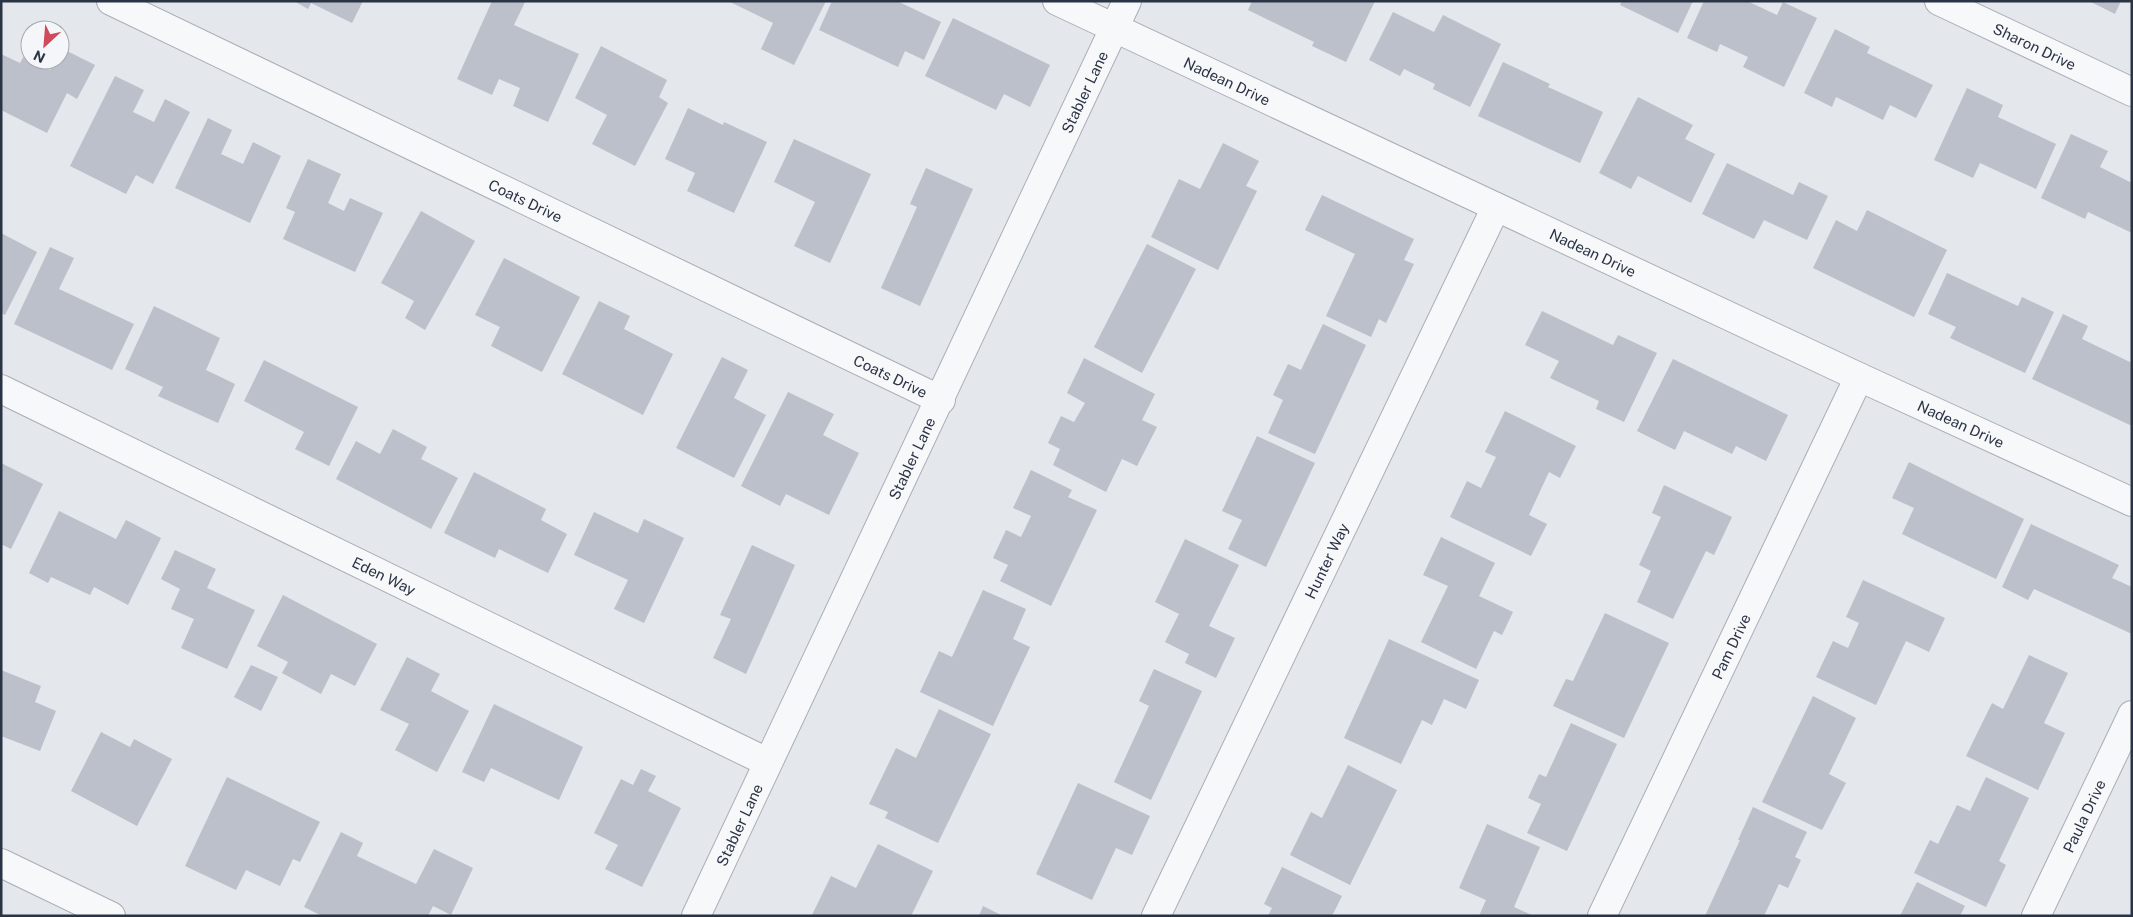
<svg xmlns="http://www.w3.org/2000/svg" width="2133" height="917" viewBox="0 0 2133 917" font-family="'Public Sans',sans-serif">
<rect width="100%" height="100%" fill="#e4e7ec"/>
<g fill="#bbc0ca">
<path d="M 294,1 L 363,1 L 352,23 L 311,3 L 308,9 Z"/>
<path d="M 492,1 L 525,2 L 514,25 L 579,54 L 548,122 L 513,106 L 520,88 L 499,79 L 492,95 L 457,79 Z"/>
<path d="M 728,1 L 826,1 L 794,65 L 761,49 L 773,23 Z"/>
<path d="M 832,1 L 897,1 L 941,22 L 924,60 L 905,51 L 898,67 L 819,30 Z"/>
<path d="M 1252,1 L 1375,1 L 1346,62 L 1312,46 L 1314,42 L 1248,10 Z"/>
<path d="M 1622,1 L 1693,1 L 1678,33 L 1620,5 Z"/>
<path d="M 1704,1 L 1747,1 L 1777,15 L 1783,2 L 1817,18 L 1784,87 L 1743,67 L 1748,57 L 1720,44 L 1717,52 L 1687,38 Z"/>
<path d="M 2089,1 L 2121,1 L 2115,14 Z"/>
<path d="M 1393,12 L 1434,32 L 1443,15 L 1501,44 L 1470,107 L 1433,89 L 1435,84 L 1404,69 L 1400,76 L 1369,60 Z"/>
<path d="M 953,18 L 1050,65 L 1030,107 L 1004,94 L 996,110 L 925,76 Z"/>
<path d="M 1835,29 L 1870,47 L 1867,53 L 1933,85 L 1916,118 L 1890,105 L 1883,120 L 1836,97 L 1832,107 L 1804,93 Z"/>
<path d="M 601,46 L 667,80 L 659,97 L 668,103 L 635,166 L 592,144 L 607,115 L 575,98 Z"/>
<path d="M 61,48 L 95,65 L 77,99 L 67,93 L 47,133 L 1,110 L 1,54 L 20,63 L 24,56 L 50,70 L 55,60 L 60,60 Z"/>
<path d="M 1503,62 L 1550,84 L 1548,87 L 1603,112 L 1580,163 L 1478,116 Z"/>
<path d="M 115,76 L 144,90 L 133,112 L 154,122 L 165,99 L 190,112 L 153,184 L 136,175 L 126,194 L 70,166 Z"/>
<path d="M 1967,88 L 2003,105 L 1998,117 L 2056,144 L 2036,189 L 1980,163 L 1973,178 L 1934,160 Z"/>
<path d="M 1638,97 L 1693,125 L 1685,139 L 1715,154 L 1691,203 L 1638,176 L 1631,189 L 1599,173 Z"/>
<path d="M 688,108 L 723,125 L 724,122 L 767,142 L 734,213 L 687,191 L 695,173 L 665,159 Z"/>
<path d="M 208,118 L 232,130 L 221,154 L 243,164 L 253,142 L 281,156 L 250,223 L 175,188 Z"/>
<path d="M 2071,134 L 2108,151 L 2100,167 L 2132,183 L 2132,233 L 2088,212 L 2085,219 L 2041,198 Z"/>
<path d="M 794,139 L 871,174 L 830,263 L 794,246 L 815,202 L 774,182 Z"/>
<path d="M 1223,143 L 1259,161 L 1246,186 L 1257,191 L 1218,270 L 1151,237 L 1179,179 L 1200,189 Z"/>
<path d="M 308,159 L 341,174 L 328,203 L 344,211 L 350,198 L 383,213 L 355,272 L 283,239 L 295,212 L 286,208 Z"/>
<path d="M 1727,163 L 1793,195 L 1799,182 L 1828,196 L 1807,240 L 1764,220 L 1754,239 L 1702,214 Z"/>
<path d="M 926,168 L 973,189 L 920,306 L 881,288 L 917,207 L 910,204 Z"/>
<path d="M 1322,195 L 1414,239 L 1404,260 L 1414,264 L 1386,323 L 1379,319 L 1371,337 L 1326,316 L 1355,254 L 1305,230 Z"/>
<path d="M 1867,210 L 1947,250 L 1914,317 L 1813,268 L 1836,220 L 1857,231 Z"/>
<path d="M 421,211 L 475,241 L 425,330 L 405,318 L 414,301 L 381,283 Z"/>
<path d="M 1,233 L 37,252 L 5,315 L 1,313 Z"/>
<path d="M 1147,244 L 1196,269 L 1142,373 L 1094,347 Z"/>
<path d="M 50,247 L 74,258 L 59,289 L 134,324 L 112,370 L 14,324 Z"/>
<path d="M 504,258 L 580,297 L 542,372 L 491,346 L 500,327 L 475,315 Z"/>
<path d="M 1947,273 L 2018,306 L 2022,297 L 2054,312 L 2025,373 L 1950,338 L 1956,327 L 1928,314 Z"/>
<path d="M 599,301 L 630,316 L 624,329 L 673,354 L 643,415 L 562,374 Z"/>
<path d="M 154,306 L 220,338 L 206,370 L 235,384 L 218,423 L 158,396 L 163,387 L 125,369 Z"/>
<path d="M 1542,311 L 1613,345 L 1618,335 L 1657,353 L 1624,422 L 1596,409 L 1599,401 L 1550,378 L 1559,361 L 1525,345 Z"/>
<path d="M 2063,314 L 2088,326 L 2082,339 L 2132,363 L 2132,426 L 2032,379 Z"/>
<path d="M 1323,324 L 1366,345 L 1315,454 L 1268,433 L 1283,400 L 1273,395 L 1288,364 L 1301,370 Z"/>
<path d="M 722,357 L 748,370 L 734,398 L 766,415 L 734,478 L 676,448 Z"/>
<path d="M 1084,358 L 1155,394 L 1142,420 L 1157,427 L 1137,466 L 1122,459 L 1106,492 L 1053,465 L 1060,449 L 1048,443 L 1061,416 L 1074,422 L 1085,403 L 1067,393 Z"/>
<path d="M 1673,359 L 1788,415 L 1766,461 L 1736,446 L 1732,454 L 1684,431 L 1675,450 L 1637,431 Z"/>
<path d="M 264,360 L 358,407 L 329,466 L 295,449 L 304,432 L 244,401 Z"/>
<path d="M 788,392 L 834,414 L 823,435 L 859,453 L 829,515 L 786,494 L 780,506 L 741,486 Z"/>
<path d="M 1505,411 L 1576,446 L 1560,478 L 1549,472 L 1529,515 L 1547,524 L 1531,556 L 1450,517 L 1467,481 L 1481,488 L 1496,457 L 1485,452 Z"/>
<path d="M 393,429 L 427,447 L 421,459 L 458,478 L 431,529 L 336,479 L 356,441 L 380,454 Z"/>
<path d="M 1257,436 L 1315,463 L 1266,567 L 1228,549 L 1242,520 L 1222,511 Z"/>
<path d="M 1909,462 L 2024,519 L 1996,579 L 1902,534 L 1914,508 L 1892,498 Z"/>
<path d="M 1,463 L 43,484 L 11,549 L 1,544 Z"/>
<path d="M 1031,470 L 1072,490 L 1068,497 L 1097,510 L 1051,606 L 1000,581 L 1008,565 L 993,558 L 1006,530 L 1021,537 L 1031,516 L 1013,508 Z"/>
<path d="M 474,472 L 546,509 L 541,520 L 567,534 L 548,573 L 499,549 L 495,558 L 444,533 Z"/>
<path d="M 1664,485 L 1732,517 L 1714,555 L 1706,551 L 1673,619 L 1637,602 L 1651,571 L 1639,565 L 1661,517 L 1652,513 Z"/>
<path d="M 59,511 L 116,539 L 126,520 L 161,538 L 128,605 L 94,587 L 90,595 L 51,577 L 48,583 L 29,573 Z"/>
<path d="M 594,512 L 638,533 L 644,519 L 684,538 L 644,623 L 614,609 L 628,580 L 574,555 Z"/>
<path d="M 2031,524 L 2119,565 L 2112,578 L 2132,587 L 2132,634 L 2034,589 L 2028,600 L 2002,587 Z"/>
<path d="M 1441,537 L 1495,563 L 1479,596 L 1513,612 L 1502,635 L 1494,631 L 1476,669 L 1421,642 L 1448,586 L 1423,575 Z"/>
<path d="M 1185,539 L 1239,565 L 1209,626 L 1235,638 L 1216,678 L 1185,663 L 1189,654 L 1165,642 L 1179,614 L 1155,602 Z"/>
<path d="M 752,545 L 795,565 L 746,674 L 713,658 L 731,619 L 720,615 Z"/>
<path d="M 175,550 L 216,569 L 207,588 L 255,610 L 227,669 L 181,648 L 194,619 L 171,609 L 180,589 L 161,579 Z"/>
<path d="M 1863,580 L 1945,618 L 1929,652 L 1906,641 L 1876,705 L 1816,677 L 1833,641 L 1848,648 L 1859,623 L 1846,617 Z"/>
<path d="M 983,590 L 1026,609 L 1013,639 L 1030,647 L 993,726 L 920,692 L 939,651 L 952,657 Z"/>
<path d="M 283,595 L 377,644 L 355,686 L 331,674 L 321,694 L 282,673 L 288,662 L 257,646 Z"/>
<path d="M 1605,613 L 1669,643 L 1624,738 L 1553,706 L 1566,679 L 1573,681 Z"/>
<path d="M 1389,639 L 1479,680 L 1466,709 L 1444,699 L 1432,725 L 1422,720 L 1401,764 L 1344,738 Z"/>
<path d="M 2029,655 L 2068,673 L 2044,723 L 2065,733 L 2038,790 L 1966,756 L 1992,703 L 2003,709 Z"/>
<path d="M 407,657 L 440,674 L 431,691 L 469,711 L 437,772 L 395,750 L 409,724 L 380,710 Z"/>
<path d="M 251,665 L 278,677 L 261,711 L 234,697 Z"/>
<path d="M 1154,669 L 1202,691 L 1151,800 L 1114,782 L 1149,706 L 1139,701 Z"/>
<path d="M 1,670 L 41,686 L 35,702 L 56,711 L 40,751 L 1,736 Z"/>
<path d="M 1813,696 L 1856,718 L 1829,774 L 1846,783 L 1822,830 L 1762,802 Z"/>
<path d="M 494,704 L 583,747 L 559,800 L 491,768 L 484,782 L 462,772 Z"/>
<path d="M 939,709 L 991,734 L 938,843 L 885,818 L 888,812 L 869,804 L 896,748 L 916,758 Z"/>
<path d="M 1571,723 L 1617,744 L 1567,851 L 1527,833 L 1541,804 L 1528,798 L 1539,774 L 1546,777 Z"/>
<path d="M 101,732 L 130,747 L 134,739 L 172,759 L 137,826 L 71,791 Z"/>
<path d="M 1348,765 L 1397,790 L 1350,885 L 1290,855 L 1311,812 L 1322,818 Z"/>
<path d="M 641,769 L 656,776 L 648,791 L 681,808 L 642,887 L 605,869 L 618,845 L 594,833 L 621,779 L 633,785 Z"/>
<path d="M 227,777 L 320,822 L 300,862 L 293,859 L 280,886 L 246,870 L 236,890 L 185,866 Z"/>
<path d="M 1986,777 L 2029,798 L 1999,861 L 2006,865 L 1986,907 L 1914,873 L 1930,840 L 1938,844 L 1957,805 L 1970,811 Z"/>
<path d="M 1078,783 L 1150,816 L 1132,855 L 1116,848 L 1092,900 L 1036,874 Z"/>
<path d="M 1753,807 L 1807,832 L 1795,857 L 1801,860 L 1788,888 L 1779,884 L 1764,916 L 1705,916 L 1740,840 L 1738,840 Z"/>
<path d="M 1487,824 L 1540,847 L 1514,907 L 1534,916 L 1479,916 L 1486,900 L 1459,888 Z"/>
<path d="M 341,832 L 363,843 L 357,856 L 416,884 L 434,849 L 473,868 L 451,915 L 433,906 L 428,916 L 322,916 L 304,907 Z"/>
<path d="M 878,844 L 933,871 L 911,916 L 812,915 L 831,876 L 856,888 Z"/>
<path d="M 1282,867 L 1342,896 L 1332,916 L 1268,916 L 1272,908 L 1264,904 Z"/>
<path d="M 1917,882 L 1965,906 L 1960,916 L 1900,916 Z"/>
<path d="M 983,906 L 1003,916 L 979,916 Z"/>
</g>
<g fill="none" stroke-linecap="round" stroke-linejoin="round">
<g stroke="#a9aeb7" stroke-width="30">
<g id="minor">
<path id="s1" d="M 111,1 L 941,400"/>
<path id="s2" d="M 1057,1 L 1859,377 L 2132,502"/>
<path id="s3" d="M 1939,1 L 2132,92"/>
<path id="s4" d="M 1,389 L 767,762"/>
<path d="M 1,863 L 111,916"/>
<path id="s5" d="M 696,916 L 1127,1"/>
<path id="s6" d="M 1156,916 L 1496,207"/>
<path id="s7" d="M 1602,916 L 1859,377"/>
<path id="s8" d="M 2036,916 L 2132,715"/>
</g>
</g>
<use href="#minor" stroke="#f7f8fa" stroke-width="28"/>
</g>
<g text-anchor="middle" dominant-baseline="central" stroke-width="4" stroke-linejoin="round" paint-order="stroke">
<g font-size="15" fill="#2b3445" stroke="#f4f6f9">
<text stroke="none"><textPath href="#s3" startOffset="106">Sharon Drive</textPath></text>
<text stroke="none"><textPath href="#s2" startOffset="188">Nadean Drive</textPath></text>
<text stroke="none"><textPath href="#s5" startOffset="911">Stabler Lane</textPath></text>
<text stroke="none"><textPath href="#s1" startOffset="460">Coats Drive</textPath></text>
<text stroke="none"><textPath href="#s2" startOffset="592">Nadean Drive</textPath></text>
<text stroke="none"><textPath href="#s1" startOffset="865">Coats Drive</textPath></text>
<text stroke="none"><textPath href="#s2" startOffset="998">Nadean Drive</textPath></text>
<text stroke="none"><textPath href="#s5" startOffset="506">Stabler Lane</textPath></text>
<text stroke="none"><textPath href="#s6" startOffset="394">Hunter Way</textPath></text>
<text stroke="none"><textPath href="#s4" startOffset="426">Eden Way</textPath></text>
<text stroke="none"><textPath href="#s7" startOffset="299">Pam Drive</textPath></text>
<text stroke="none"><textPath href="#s8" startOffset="111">Paula Drive</textPath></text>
<text stroke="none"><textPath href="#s5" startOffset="101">Stabler Lane</textPath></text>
</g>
</g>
<rect width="2133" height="917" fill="none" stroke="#2b3445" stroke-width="5"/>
<g transform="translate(45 45) rotate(206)"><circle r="24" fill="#f4f6f9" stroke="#a4a8b1"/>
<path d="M0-4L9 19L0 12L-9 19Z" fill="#d1495b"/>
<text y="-8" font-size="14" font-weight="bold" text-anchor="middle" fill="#2b3445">N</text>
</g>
</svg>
